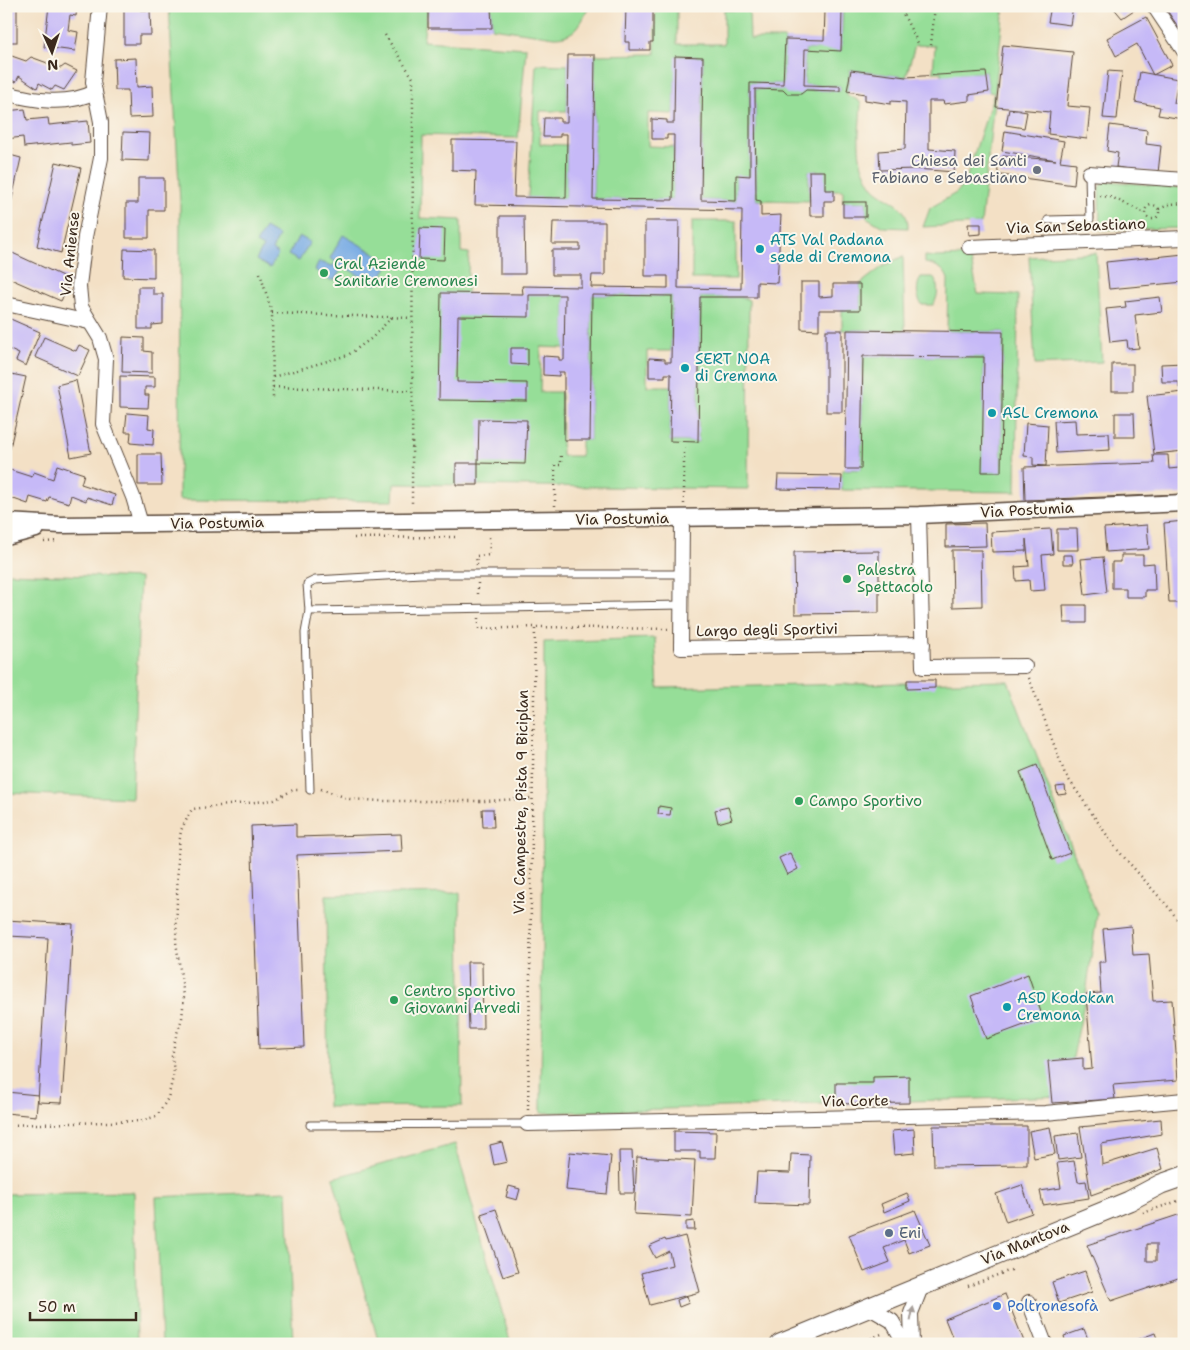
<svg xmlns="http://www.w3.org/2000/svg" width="1190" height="1350" viewBox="0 0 1190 1350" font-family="'Shantell Sans',sans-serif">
<rect width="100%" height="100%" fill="#fbf7ec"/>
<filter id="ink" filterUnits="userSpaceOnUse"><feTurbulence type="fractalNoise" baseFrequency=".02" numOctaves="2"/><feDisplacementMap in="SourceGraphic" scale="10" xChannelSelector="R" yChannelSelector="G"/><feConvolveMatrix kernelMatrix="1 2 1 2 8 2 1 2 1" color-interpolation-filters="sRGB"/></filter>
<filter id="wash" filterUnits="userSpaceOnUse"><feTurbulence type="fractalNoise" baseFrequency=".0096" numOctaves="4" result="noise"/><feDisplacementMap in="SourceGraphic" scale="20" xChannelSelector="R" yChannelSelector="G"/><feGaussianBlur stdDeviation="1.12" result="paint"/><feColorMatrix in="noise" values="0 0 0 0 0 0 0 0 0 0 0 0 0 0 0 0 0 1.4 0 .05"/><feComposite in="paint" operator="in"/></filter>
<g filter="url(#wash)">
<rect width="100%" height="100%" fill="#f3e0c5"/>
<g fill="#96de98" stroke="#68845b">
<path d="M 169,6 L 447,6 L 428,7 L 423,41 L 526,48 L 518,138 L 421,135 L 420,218 L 461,220 L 461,252 L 469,253 L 467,294 L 565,295 L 565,348 L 541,347 L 540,392 L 561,392 L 562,456 L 581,456 L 581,440 L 590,440 L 592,295 L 672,296 L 671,351 L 647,351 L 647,386 L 671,386 L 670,441 L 698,442 L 700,297 L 741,297 L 749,300 L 748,489 L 394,484 L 393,501 L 179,500 L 180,202 Z"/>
<path d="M 491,6 L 589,6 C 582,23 575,37 555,37 L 492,28 Z"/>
<path d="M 843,6 L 1004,6 L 981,224 L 923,227 L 930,208 L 956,193 L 964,185 L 994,93 L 989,92 L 986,72 L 941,76 L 941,72 L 933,72 L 935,46 L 915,45 L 906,77 L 850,70 L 847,95 L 858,100 L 861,104 C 860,126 855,153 865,173 C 868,180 872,188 878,192 C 893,203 908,206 908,228 L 883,227 L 866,217 L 866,202 L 843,202 L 843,190 L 825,190 L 824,171 L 809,171 L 809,201 L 756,200 L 755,89 L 783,90 L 801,93 L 806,90 L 840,91 L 840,86 L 804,85 L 805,49 L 841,50 Z"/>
<path d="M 677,8 L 677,44 L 724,44 L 724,10 L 749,10 L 750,39 L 785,39 L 783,84 L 750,83 L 750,176 L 736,176 L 736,201 L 701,200 L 703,57 L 676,56 L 674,114 L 648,113 L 648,146 L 674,147 L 673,200 L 593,199 L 595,55 L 655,54 L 655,9 Z"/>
<path d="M 536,64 L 568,65 L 567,111 L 540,111 L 540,144 L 567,145 L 566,198 L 528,198 Z"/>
<path d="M 1108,181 L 1184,188 L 1184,228 L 1100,230 L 1099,188 L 1102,183 Z"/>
<rect x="692" y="221" width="44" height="58"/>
<path d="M 1096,253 L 1102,362 L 1035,365 L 1029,257 Z"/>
<path d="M 903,256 L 905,330 L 842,330 L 842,310 L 860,309 L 860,284 L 882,267 Z"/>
<path d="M 925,256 L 935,257 L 970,256 L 978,294 L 1018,295 L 1016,492 L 841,490 L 842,470 L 861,469 L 863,356 L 984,357 L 983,472 L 1001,472 L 1003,332 L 947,331 L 948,279 C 944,268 936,265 925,263 Z"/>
<path d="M 921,277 L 933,277 C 939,285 939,296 933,305 L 922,305 C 916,297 916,285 921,277 Z"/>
<path d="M 9,573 L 140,578 L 132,798 L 6,793 Z"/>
<path d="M 655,638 L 658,688 L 1008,681 L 1097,914 L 1086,994 L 1065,1096 L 541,1113 L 544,642 Z"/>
<path d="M 460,893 L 462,1106 L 328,1107 L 326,895 Z"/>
<path d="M 455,1144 L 511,1344 L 379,1344 L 333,1178 Z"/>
<path d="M 287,1191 L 293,1344 L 162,1344 L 156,1197 Z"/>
<path d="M 134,1192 L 137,1344 L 6,1344 L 6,1194 Z"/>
</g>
<g fill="#78abe4" stroke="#5a6a81">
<path d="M 265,228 L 279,236 L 272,250 L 278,254 L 270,268 L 256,260 L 263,247 L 256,243 Z"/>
<path d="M 343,235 L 390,262 L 376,285 L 343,266 L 335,280 L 330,280 L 315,270 L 319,262 L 333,266 L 336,262 L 330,258 Z"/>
<path d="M 299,236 L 310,242 L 299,261 L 288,255 Z"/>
</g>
<g id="blocks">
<g fill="#c6b9f7" fill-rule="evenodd">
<rect x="6" y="6" width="11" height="36"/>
<path d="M 49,6 L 77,6 L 76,16 L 70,15 L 68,30 L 78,32 L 75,51 L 44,47 Z"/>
<path d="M 124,6 L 140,6 L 140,10 L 150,10 L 151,35 L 139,35 L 139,44 L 124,44 Z"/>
<path d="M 428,6 L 491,6 L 492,28 L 428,28 Z"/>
<path d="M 626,6 L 653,6 L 653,42 L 650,42 L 650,50 L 629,50 L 629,42 L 625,42 Z"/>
<path d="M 1051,6 L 1073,6 L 1070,25 L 1048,22 Z"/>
<path d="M 1112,6 L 1135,6 L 1137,8 L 1122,18 Z"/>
<path d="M 1164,6 L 1184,6 L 1184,34 L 1181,31 Z"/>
<path d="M 825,11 L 842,11 L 841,51 L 805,49 L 804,85 L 840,86 L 840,91 L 806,90 L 801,94 L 787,94 L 783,90 L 755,89 L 756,200 L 761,201 L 761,216 L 781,215 L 777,283 L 757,282 L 757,297 L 700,297 L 698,442 L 670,441 L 671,374 L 665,374 L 665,377 L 649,377 L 649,358 L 665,359 L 665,362 L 671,362 L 672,296 L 592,295 L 590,440 L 564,440 L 564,372 L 559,372 L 559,376 L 543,375 L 543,356 L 559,357 L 559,360 L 564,360 L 565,295 L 529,295 L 529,317 L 458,316 L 457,382 L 527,383 L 527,401 L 439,400 L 441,293 L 523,294 L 522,286 L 581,287 L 581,275 L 552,275 L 552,250 L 580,250 L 580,244 L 552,244 L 553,222 L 605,222 L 605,275 L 592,275 L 591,287 L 668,288 L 668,276 L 645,276 L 645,221 L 679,221 L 678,288 L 741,289 L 742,210 L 475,205 L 476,171 L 452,170 L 452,140 L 516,141 L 514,197 L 566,198 L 567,134 L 560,134 L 560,137 L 543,137 L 544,118 L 560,118 L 560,122 L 567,122 L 568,55 L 595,55 L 593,199 L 673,200 L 674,135 L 667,135 L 667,139 L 652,139 L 652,119 L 667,120 L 667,123 L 674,123 L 675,56 L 703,57 L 701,200 L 736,201 L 736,175 L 750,176 L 750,83 L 783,84 L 785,39 L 824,40 Z"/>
<path d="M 1146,17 L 1172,65 L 1153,75 L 1137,44 L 1116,56 L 1107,38 Z"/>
<path d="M 1003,45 L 1073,52 L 1067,106 L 1090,108 L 1087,139 L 1048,134 L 1050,112 L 996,107 Z"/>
<path d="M 6,54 L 26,61 L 31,57 L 61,68 L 65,65 L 77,71 L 64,90 L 55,86 L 52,90 L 39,83 L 37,88 L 19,76 L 16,82 L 6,78 Z"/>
<path d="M 136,58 L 137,87 L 152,86 L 153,117 L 129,118 L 128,90 L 115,90 L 114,59 Z"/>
<path d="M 851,70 L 906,77 L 986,72 L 989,92 L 969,95 L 969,101 L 944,104 L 943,101 L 929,101 L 929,149 L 955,151 L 954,172 L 916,169 L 880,170 L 879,151 L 905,149 L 906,102 L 891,101 L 891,104 L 865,100 L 865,94 L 847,91 Z"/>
<path d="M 1108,71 L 1122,72 L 1117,119 L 1103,118 Z"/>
<path d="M 1140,72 L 1178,79 L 1174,103 L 1184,104 L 1183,119 L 1158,115 L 1160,107 L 1135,102 Z"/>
<path d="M 25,109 L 27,120 L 48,118 L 49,125 L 88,121 L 90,143 L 71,145 L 71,142 L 24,147 L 23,137 L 6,139 L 6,111 Z"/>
<path d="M 1009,109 L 1027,112 L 1024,128 L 1006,125 Z"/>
<path d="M 1110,125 L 1147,130 L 1146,144 L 1161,146 L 1158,173 L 1116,167 L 1118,153 L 1107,151 Z"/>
<path d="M 1005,131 L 1064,141 L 1060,161 L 1076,163 L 1074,185 L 1001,175 L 998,172 L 997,164 L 1003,156 L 1056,160 L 1002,151 Z"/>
<path d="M 123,132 L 150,133 L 149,161 L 122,160 Z"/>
<path d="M 6,154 L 21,158 L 7,222 L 6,222 Z"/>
<path d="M 56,162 L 81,168 L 61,253 L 37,246 Z"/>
<path d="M 809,171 L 825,171 L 825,190 L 834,190 L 834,201 L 824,201 L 824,216 L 810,216 Z"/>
<path d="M 138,178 L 164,178 L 164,210 L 149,210 L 149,238 L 126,238 L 126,203 L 138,203 Z"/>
<rect x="843" y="202" width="23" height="15"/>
<path d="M 500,216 L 524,216 L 525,274 L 500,274 Z"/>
<path d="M 968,224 L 981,224 L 981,234 L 969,235 Z"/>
<path d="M 420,228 L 445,229 L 444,260 L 419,259 Z"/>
<path d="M 124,249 L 154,250 L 154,278 L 123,277 Z"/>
<path d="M 6,250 L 71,280 L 61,301 L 6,277 Z"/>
<path d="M 1184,254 L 1184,282 L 1109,289 L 1106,262 Z"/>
<path d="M 801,282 L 819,282 L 819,297 L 833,296 L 833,284 L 860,284 L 860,310 L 819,310 L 819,330 L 801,329 Z"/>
<path d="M 138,287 L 153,287 L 153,294 L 163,294 L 163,324 L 152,325 L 152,329 L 138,329 Z"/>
<path d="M 1160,297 L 1162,312 L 1135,315 L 1139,348 L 1128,349 L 1127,340 L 1110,342 L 1106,309 L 1126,307 L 1125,301 Z"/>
<path d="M 6,317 L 40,332 L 26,366 L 16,361 L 19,354 L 6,348 Z"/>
<rect x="826" y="330" width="16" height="82"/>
<path d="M 847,330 L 1003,332 L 1001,472 L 982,472 L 984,357 L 863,356 L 861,469 L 845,469 Z"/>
<path d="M 44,337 L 76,351 L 79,345 L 90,350 L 78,376 L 35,357 Z"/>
<path d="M 123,337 L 144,338 L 144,351 L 152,352 L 152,373 L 122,372 Z"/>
<path d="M 511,348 L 528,348 L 528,365 L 511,364 Z"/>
<path d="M 1184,363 L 1184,388 L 1179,388 L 1179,382 L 1162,382 L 1161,364 Z"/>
<rect x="1112" y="364" width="21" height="27"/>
<path d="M 6,373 L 26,377 L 7,461 L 6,461 Z"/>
<path d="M 120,376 L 155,377 L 155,387 L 145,387 L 145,395 L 149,395 L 148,408 L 120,407 Z"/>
<path d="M 76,380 L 91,453 L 71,457 L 57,385 Z"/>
<path d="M 1184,392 L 1184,451 L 1154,454 L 1147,396 Z"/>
<path d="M 127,413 L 149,415 L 148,428 L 154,429 L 153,445 L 130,443 L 131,432 L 125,432 Z"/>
<path d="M 1115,413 L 1134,413 L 1135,437 L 1115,437 Z"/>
<path d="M 479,419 L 527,420 L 525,464 L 478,463 L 478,485 L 456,485 L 456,463 L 478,463 Z"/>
<path d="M 1075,420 L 1076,434 L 1109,433 L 1110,450 L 1056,453 L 1054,421 Z"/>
<path d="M 1026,423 L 1048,425 L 1046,466 L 1033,465 L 1033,457 L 1024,456 Z"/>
<path d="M 138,454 L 161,454 L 162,485 L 138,485 Z"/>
<path d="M 1153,455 L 1168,455 L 1169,469 L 1179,468 L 1179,455 L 1184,455 L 1184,494 L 1025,500 L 1024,467 L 1154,463 Z"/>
<path d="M 57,465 L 84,474 L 81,484 L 115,495 L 112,505 L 87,497 L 86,501 L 71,495 L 69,503 L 49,497 L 47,502 L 30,497 L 28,504 L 8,497 L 6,502 L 6,478 L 10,470 L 32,477 L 34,472 L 53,479 Z"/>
<path d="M 778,475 L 842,476 L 841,490 L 777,489 Z"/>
<path d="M 1184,521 L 1184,603 L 1169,603 L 1164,523 Z"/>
<path d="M 985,523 L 986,546 L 946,547 L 946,524 Z"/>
<path d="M 1147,525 L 1149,549 L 1106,552 L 1104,528 Z"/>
<path d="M 1051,529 L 1053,554 L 1042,555 L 1045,590 L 1030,591 L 1029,580 L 1016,581 L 1015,567 L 1029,566 L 1026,539 L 1026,551 L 992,552 L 991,532 Z"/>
<path d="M 1057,529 L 1077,529 L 1078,550 L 1057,550 Z"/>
<path d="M 952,550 L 981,550 L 982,606 L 953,607 Z"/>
<path d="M 879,551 L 879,613 L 795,614 L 794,552 Z"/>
<path d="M 1063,555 L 1072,555 L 1073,564 L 1063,564 Z"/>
<path d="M 1121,555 L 1143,555 L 1143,564 L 1154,563 L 1155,590 L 1145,590 L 1145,597 L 1126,597 L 1126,588 L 1112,588 L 1112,562 L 1121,562 Z"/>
<path d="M 1103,557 L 1107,592 L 1085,595 L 1081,559 Z"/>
<path d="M 1063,605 L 1086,605 L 1086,623 L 1064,623 Z"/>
<path d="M 907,680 L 935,680 L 935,688 L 907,689 Z"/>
<path d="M 1037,765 L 1070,853 L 1052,860 L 1020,772 Z"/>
<path d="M 1065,786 L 1066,794 L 1058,795 L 1056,787 Z"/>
<path d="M 659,806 L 671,808 L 670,815 L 658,814 Z"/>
<path d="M 728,807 L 732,819 L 718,823 L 715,810 Z"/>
<path d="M 482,809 L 493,809 L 494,827 L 483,827 Z"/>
<path d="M 296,824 L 296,837 L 401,834 L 402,851 L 297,855 L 304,1047 L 259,1049 L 251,826 Z"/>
<path d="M 790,853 L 798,869 L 787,875 L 779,858 Z"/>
<path d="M 6,920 L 73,924 L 62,1103 L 38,1102 L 48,938 L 8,936 L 6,945 Z"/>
<path d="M 1131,926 L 1133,955 L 1149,954 L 1153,1001 L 1172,1000 L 1178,1080 L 1113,1085 L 1115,1099 L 1052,1103 L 1048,1061 L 1083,1058 L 1083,1070 L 1092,1069 L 1086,994 L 1101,993 L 1099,962 L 1106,962 L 1103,929 Z"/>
<path d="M 467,962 L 482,962 L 483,1029 L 469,1029 Z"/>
<path d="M 1028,974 L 1043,1018 L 986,1039 L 971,996 Z"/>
<path d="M 909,1076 L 909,1103 L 836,1104 L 836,1083 L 873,1083 L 873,1077 Z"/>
<path d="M 6,1092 L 38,1095 L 36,1116 L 6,1113 Z"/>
<path d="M 1161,1119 L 1162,1134 L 1101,1144 L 1102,1165 L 1157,1148 L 1163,1169 L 1091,1195 L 1080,1127 Z"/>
<path d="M 933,1126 L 1027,1126 L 1027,1165 L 934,1166 Z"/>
<path d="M 1050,1127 L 1055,1154 L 1034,1158 L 1029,1131 Z"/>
<path d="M 914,1129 L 915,1153 L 894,1155 L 892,1131 Z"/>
<path d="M 674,1131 L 716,1132 L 715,1158 L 700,1158 L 700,1151 L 674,1151 Z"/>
<path d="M 1078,1133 L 1081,1157 L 1058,1160 L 1055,1136 Z"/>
<path d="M 502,1142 L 507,1162 L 494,1165 L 490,1145 Z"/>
<path d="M 619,1151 L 632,1151 L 634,1193 L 620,1193 Z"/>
<path d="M 570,1152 L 611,1156 L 607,1194 L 566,1190 Z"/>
<path d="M 791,1154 L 810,1155 L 809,1205 L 755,1203 L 757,1172 L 790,1173 Z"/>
<path d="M 637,1157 L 695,1160 L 692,1217 L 634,1214 Z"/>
<path d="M 1074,1161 L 1078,1182 L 1086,1181 L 1089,1198 L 1043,1205 L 1040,1191 L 1061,1188 L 1057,1163 Z"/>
<path d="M 1022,1185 L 1032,1213 L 1006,1222 L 996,1194 Z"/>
<path d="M 509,1186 L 520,1189 L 517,1200 L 506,1197 Z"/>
<path d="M 907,1193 L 910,1201 L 884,1212 L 881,1204 Z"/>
<path d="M 496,1209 L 518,1272 L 503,1277 L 481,1214 Z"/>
<path d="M 915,1210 L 930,1245 L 909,1253 L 904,1240 L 884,1248 L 890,1262 L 864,1272 L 849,1235 Z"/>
<path d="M 1184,1213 L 1184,1245 L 1182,1246 L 1180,1239 L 1177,1239 L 1184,1258 L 1184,1276 L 1111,1301 L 1087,1245 ZM 1147,1244 L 1156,1244 L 1156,1261 L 1147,1261 Z"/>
<path d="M 694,1221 L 695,1230 L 686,1230 L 686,1222 Z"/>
<path d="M 685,1236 L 700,1292 L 650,1305 L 641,1273 L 672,1265 L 669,1251 L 655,1258 L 649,1246 L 665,1239 L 666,1241 Z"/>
<path d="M 1085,1271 L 1092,1292 L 1059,1303 L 1052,1282 Z"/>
<path d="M 1005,1294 L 1025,1344 L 955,1344 L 945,1319 Z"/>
<path d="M 687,1296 L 689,1303 L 679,1307 L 677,1300 Z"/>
<path d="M 1084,1329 L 1090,1344 L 1066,1344 L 1064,1336 Z"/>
<path d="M 1155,1333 L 1159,1344 L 1126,1344 Z"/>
</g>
</g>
</g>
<g filter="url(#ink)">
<use href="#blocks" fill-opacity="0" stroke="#574537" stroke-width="1"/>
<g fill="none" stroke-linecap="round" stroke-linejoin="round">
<g stroke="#574537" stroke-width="9">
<g id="service">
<path d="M 1048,220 L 1090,219 L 1089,173"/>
<path d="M 309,611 L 682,605"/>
<path d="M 310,790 L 305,633 L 309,611 L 307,584 L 315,580 L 421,574 L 683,574"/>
<path d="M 310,1125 L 527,1124"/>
</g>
</g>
<g stroke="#574537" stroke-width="16">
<g id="minor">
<path d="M 100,6 L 93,82 L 101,122 L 101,158 L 85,237 L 79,286 L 81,307 L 100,338 L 106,359 L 103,424 L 133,497 L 141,524"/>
<path d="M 1154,6 L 1184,51"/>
<path d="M 6,93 C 35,101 67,106 95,92"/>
<path d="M 1089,173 L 1184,180"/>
<path d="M 969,247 L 1184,238"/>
<path d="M 6,304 L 89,322"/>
<path d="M 919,515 L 923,667 L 1025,666"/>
<path d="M 682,518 L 681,648 L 923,644"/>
<path d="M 527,1124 L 1045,1113 L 1184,1100"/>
<path d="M 1029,1302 L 1045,1344"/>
<path d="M 868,1307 L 892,1321 L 905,1344"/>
<path d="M 912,1344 L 911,1313 L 922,1285"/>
</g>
</g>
<g stroke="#574537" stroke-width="19">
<g id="tertiary">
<path d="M 6,522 L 61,525 L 919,515 L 1184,503"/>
<path d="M 6,537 L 36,529"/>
</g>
</g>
<g stroke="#574537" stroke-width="21">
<path id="secondary" d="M 780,1344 L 1129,1201 L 1161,1184 L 1184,1176"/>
</g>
<g stroke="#574537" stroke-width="2.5" stroke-dasharray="1 4" stroke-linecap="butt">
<path d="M 899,6 L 919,45"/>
<path d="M 385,35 L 413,78 L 412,506"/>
<path d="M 931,45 L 935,6"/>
<path d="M 1100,196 L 1111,197 L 1145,213"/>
<circle cx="1152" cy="212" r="7"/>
<path d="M 1159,209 L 1171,204 L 1184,203"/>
<path d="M 260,273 L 272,313 L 273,400"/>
<path d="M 272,313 L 412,318"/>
<path d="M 273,377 L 348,355 L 372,338 L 392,317"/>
<path d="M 273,387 L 411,391"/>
<path d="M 684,504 L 684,445"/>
<path d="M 555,506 L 555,465 L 561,465 L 561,456"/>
<path d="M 354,538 L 456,537"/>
<path d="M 44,542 L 58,541"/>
<path d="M 477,565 L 476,556 L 490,555 L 489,536"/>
<path d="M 478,583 L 478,597"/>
<path d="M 479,618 L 479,629 L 535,627"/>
<path d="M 1029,678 L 1065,774 L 1115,847 L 1170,909 L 1184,929"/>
<path d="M 321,789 L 350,799 L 380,801 L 486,801 L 532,798"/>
<path d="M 528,1110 L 535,627 L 668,629"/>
<path d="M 6,1125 L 141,1121 L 157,1116 L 168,1098 L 174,1073 L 172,1056 L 176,1036 L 182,1019 L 184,996 L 176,942 L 178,853 L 181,830 L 192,809 L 274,800 L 293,790 L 300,790"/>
<path d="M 1143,1213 L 1184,1199"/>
<path d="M 968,1286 L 1011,1270 L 1012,1267"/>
<path d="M 857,1344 L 884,1333"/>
</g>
<use href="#service" stroke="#fff" stroke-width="7"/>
<use href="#minor" stroke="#fff" stroke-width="14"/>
<use href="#tertiary" stroke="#fff" stroke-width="16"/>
<use href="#secondary" stroke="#fff" stroke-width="19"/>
</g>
<defs><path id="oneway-solid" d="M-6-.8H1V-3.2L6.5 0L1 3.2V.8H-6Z" transform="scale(1.25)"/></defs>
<use fill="#a79f9a" href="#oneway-solid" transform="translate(912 1314) rotate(-79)"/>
</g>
<circle fill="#6b7280" stroke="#fbf7ec" stroke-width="2" cx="1037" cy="170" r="5"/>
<g fill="#0f9aa8" stroke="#fbf7ec" stroke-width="2">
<circle cx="760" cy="249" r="5"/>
<circle cx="685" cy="368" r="5"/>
<circle cx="992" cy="413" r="5"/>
<circle cx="1007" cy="1007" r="5"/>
</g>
<g fill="#2e9e5b" stroke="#fbf7ec" stroke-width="2">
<circle cx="324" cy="273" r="5"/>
<circle cx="847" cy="579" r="5"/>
<circle cx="799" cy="801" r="5"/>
<circle cx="394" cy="1000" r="5"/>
</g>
<circle fill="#5c6f8a" stroke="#fbf7ec" stroke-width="2" cx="889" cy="1233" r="5"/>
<circle fill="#3f7fe0" stroke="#fbf7ec" stroke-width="2" cx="997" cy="1306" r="5"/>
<g text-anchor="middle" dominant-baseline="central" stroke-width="4" stroke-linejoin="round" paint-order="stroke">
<g font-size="15" fill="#5b616d" stroke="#fbf7ec" text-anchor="end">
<text x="1027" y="161">Chiesa dei Santi<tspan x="1027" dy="17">Fabiano e Sebastiano</tspan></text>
</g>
<g font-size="15" fill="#3b2a1e" stroke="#fbf7ec">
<text transform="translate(1076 226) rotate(-2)">Via San Sebastiano</text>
<text transform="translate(70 254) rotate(-84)">Via Aniense</text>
<text transform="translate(1027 510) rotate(-3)">Via Postumia</text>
<text transform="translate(622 519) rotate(-1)">Via Postumia</text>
<text transform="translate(217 523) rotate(-1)">Via Postumia</text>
<text transform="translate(767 630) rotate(-1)">Largo degli Sportivi</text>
<text transform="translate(521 802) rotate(-89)">Via Campestre, Pista 9 Biciplan</text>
<text transform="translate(855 1101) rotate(-1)">Via Corte</text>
<text transform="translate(1025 1243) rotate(-22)">Via Mantova</text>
</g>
<g font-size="15" fill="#0d838f" stroke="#fbf7ec" text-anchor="start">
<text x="770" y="240">ATS Val Padana<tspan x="770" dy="17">sede di Cremona</tspan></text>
<text x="695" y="359">SERT NOA<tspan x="695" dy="17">di Cremona</tspan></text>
<text x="1002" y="413">ASL Cremona</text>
<text x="1017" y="998">ASD Kodokan<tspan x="1017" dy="17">Cremona</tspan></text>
</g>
<g font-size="15" fill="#27864d" stroke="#fbf7ec" text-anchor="start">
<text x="334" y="264">Cral Aziende<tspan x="334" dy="17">Sanitarie Cremonesi</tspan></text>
<text x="857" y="570">Palestra<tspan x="857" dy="17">Spettacolo</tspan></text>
<text x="809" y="801">Campo Sportivo</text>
<text x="404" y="991">Centro sportivo<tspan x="404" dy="17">Giovanni Arvedi</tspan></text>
</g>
<g font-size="15" fill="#4e5e75" stroke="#fbf7ec" text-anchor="start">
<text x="899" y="1233">Eni</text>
</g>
<g font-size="15" fill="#366cbe" stroke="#fbf7ec" text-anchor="start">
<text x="1007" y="1306">Poltronesofà</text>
</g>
</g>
<rect width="1190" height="1350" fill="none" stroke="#fbf7ec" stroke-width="25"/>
<g transform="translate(52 52) rotate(177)" stroke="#fbf7ec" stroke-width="4" paint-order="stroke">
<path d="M0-4L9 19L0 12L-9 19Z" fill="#3b2a1e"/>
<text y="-8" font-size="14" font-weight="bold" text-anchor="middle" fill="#3b2a1e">N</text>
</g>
<path d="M30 1312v8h106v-8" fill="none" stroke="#3b2a1e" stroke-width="2.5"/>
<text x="38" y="1312" font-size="15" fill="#3b2a1e" stroke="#fbf7ec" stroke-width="4" paint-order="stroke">50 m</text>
</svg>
